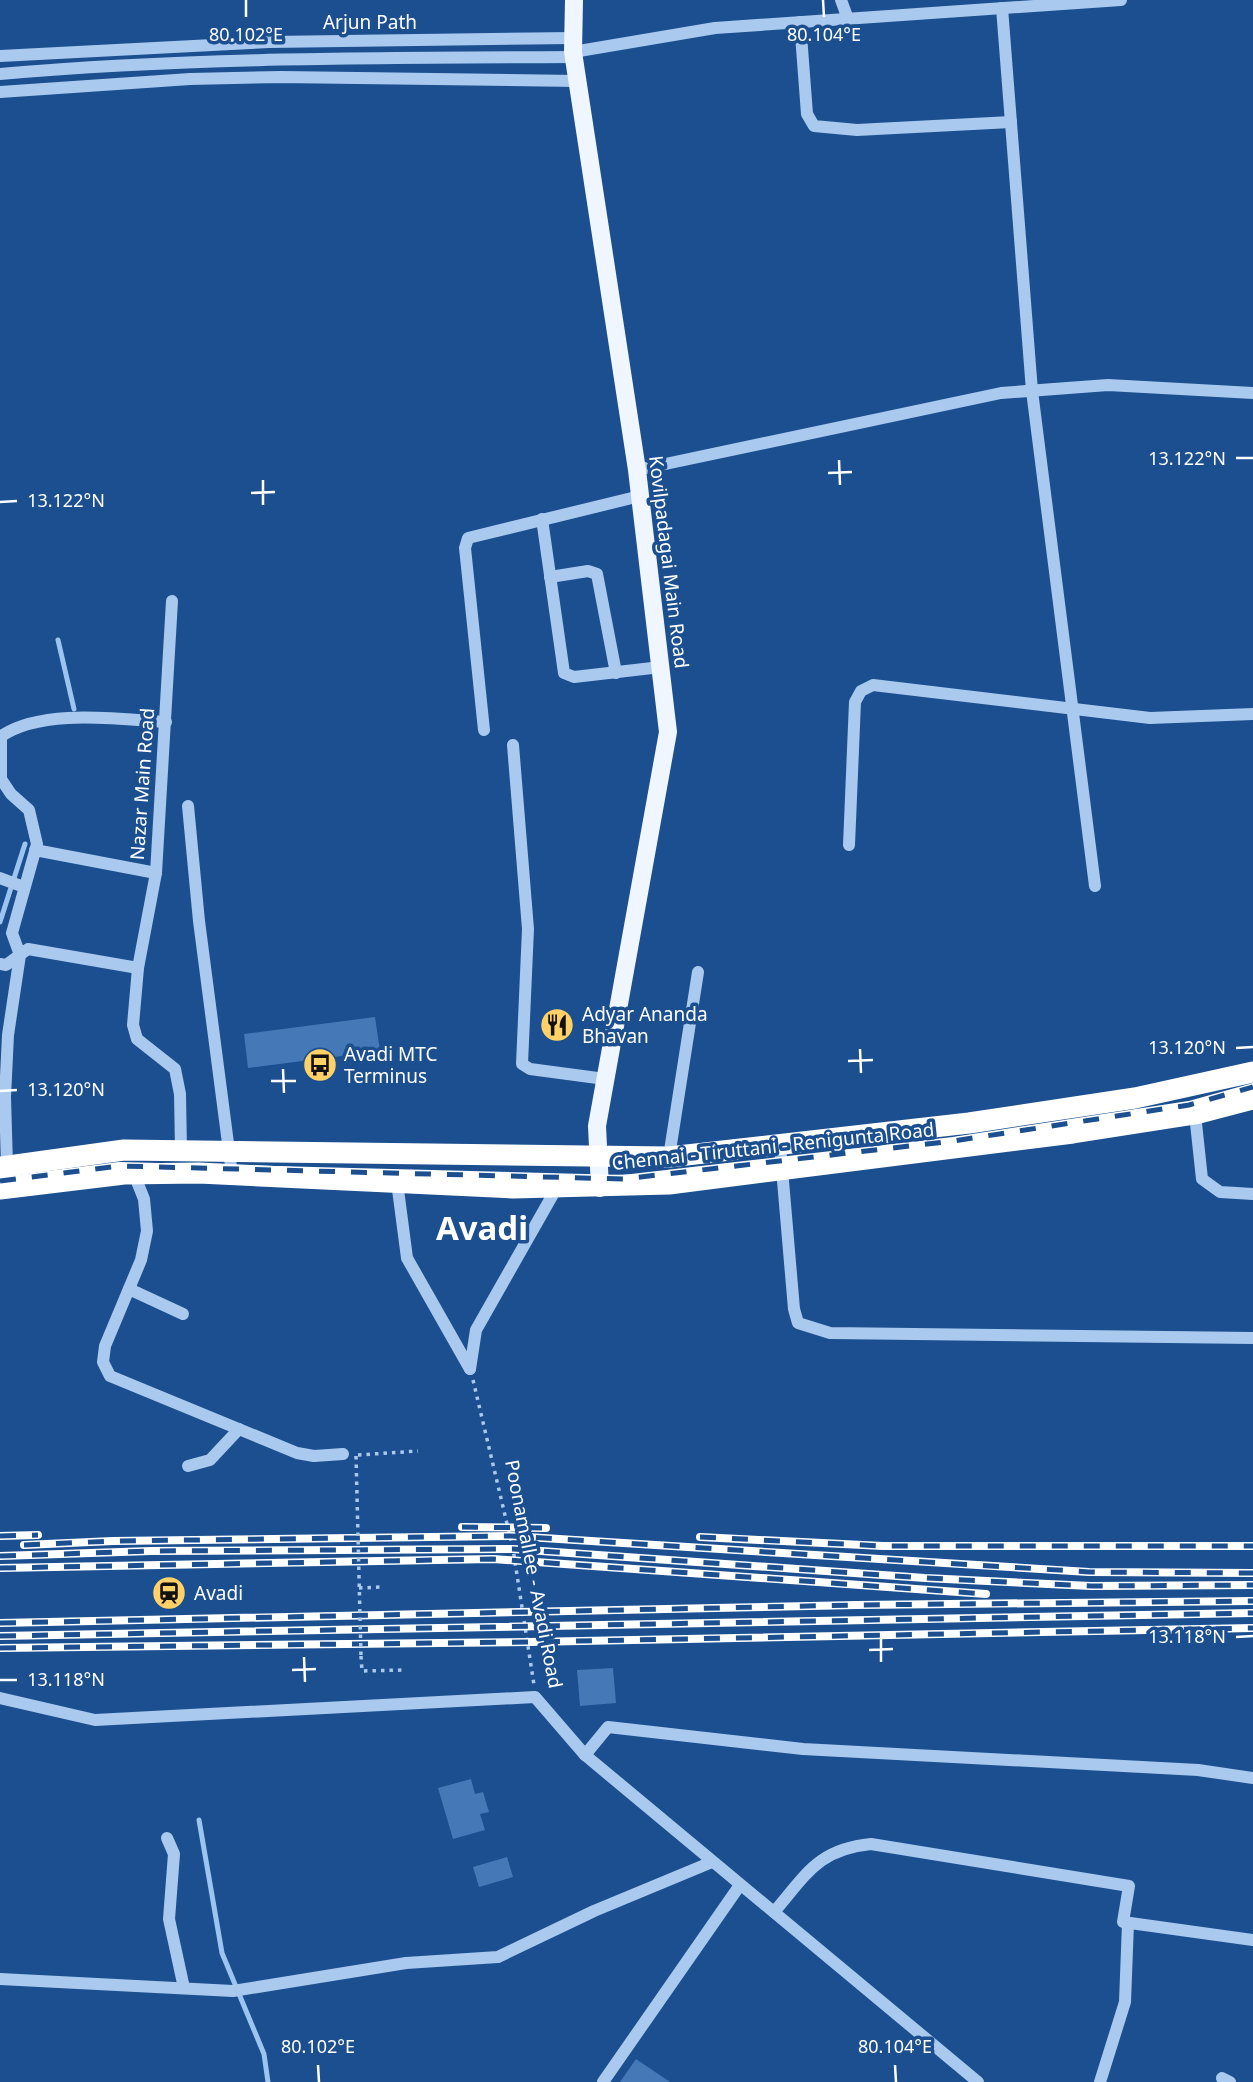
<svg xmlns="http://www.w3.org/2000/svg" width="1253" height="2082" viewBox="0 0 1253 2082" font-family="'Noto Sans',sans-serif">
<rect width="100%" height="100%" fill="#1b4f8f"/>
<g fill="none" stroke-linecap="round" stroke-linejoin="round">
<g stroke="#9cc4f0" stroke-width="5">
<path d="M 58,640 L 74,709"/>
<path d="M 0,922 L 25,844"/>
<path d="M 199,1820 L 222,1953 L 264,2054 L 268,2082"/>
</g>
</g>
<g fill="#4478b7">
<path d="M 375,1017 L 380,1051 L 248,1068 L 244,1034 Z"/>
<path d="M 613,1668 L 616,1703 L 580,1706 L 577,1670 Z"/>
<path d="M 471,1779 L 475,1794 L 483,1792 L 489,1812 L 480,1814 L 485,1830 L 453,1839 L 438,1788 Z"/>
<path d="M 507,1857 L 513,1877 L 479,1887 L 473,1867 Z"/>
<path d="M 636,2059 L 670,2082 L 620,2082 Z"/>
</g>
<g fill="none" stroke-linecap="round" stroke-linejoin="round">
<g stroke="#a9c9ee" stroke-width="3.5" stroke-dasharray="3.5 5" stroke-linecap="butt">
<path d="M 473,1380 L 513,1549 L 534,1685"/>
<path d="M 358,1455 L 418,1451"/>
<path d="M 359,1588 L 382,1587"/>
<path d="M 361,1656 L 362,1671 L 404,1670"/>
</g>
<g stroke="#a9c9ee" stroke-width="12">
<path d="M 841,0 L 848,19"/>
<path d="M 1002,8 L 1032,391 L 1095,886"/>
<path d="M 800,22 L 807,114 L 814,126 L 857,130 L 1011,122"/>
<path d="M 573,52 L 715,28 L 1121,0"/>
<path d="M 0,56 L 269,42 L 573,38"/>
<path d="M 0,74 C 191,57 382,58 574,57"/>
<path d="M 0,92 L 190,79 L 281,77 L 577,81"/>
<path d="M 637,470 L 1001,393 L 1108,385 L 1253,393"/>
<path d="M 542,519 L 564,673 L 574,677 L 661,667"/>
<path d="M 550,577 L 588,571 L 597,574 L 616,673"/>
<path d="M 484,730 L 465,548 L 468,538 L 640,496"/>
<path d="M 1,736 L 1,779 L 11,794 L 29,810 L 37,844 L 12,933 L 20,955 L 8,1035 L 5,1097 L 7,1166"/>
<path d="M 0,737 C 40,708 118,719 166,722"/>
<path d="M 513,745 L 528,929 L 522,1064 L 530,1069 L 605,1079"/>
<path d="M 188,806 L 199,921 L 232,1174"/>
<path d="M 849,845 L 855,702 L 861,691 L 873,685 L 1150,718 L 1253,714"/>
<path d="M 35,850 L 156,873"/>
<path d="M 0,878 L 24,887"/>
<path d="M 0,964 L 6,965 L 28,949 L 138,968 L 156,873 L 172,601"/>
<path d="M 138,968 L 133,1025 L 137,1039 L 175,1069 L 180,1094 L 181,1150"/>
<path d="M 1195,1114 L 1202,1179 L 1220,1192 L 1253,1194"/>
<path d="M 780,1146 L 794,1309 L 798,1323 L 830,1333 L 1253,1338"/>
<path d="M 669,1157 L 698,972"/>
<path d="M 134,1174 L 144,1199 L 147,1231 L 141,1260 L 105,1346 L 103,1362 L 110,1376 L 297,1453 L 314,1456 L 343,1454"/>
<path d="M 397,1182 L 407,1258 L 470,1369"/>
<path d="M 129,1289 L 183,1314"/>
<path d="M 470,1369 L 476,1330 L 556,1189"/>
<path d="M 188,1466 L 210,1460 L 239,1429"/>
<path d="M 0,1698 L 95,1720 L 535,1697 L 585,1755 L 978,2082"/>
<path d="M 585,1755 L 608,1727 L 803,1749 L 1198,1770 L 1253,1778"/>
<path d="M 167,1838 L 174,1854 L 169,1919 L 184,1988"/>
<path d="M 774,1912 C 806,1875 818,1849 871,1844 L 1129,1886 L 1123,1922 L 1253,1940"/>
<path d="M 0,1979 L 233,1991 L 406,1963 L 498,1957 L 594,1911 L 712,1862"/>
<path d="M 1222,2078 L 1230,2082"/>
<path d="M 603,2082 L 740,1885"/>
<path d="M 1100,2082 L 1125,2002 L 1128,1923"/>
</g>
<path stroke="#f0f6ff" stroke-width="18" d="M 574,0 L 573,52 L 637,470 L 668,732 L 597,1126 L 600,1188"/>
<g stroke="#fff" stroke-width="21">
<path d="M 0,1167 L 124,1150 L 669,1157 L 969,1123 L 1135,1098 L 1253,1072"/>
<path d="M 0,1189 L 124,1174 L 199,1173 L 513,1188 L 669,1184 L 1073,1133 L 1195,1114 L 1253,1099"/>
</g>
<g stroke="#fff" stroke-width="8">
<g id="rail">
<path d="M 0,1181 L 119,1166 L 623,1179 L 953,1141 L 1189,1105 L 1253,1087"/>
<path d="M 462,1527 L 546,1528"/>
<path d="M 0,1536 L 38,1535"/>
<path d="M 700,1537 L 883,1546 L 1253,1546"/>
<path d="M 24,1545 L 113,1541 L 511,1536 L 1089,1572 L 1253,1573"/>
<path d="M 0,1556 L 151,1551 L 513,1549 L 925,1578 L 1091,1586 L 1253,1585"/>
<path d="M 0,1568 L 493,1559 L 986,1594"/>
<path d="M 0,1623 L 857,1605 L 1253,1601"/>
<path d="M 0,1636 L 1253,1613"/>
<path d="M 0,1648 L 529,1642 L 1253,1628"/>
</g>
</g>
<use href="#rail" stroke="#1b4f8f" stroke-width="5" stroke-dasharray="16" stroke-linecap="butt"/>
<path stroke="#a9c9ee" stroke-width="3.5" stroke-dasharray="3.5 5" stroke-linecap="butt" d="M 356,1456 L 361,1656"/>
</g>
<path fill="none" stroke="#fff" stroke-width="2.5" d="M 246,0 L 246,17M 823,0 L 824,17M 1236,458 L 1253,458M 839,460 L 840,485M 828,473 L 852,472M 263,480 L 263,505M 251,493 L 275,492M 0,502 L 17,501M 1236,1048 L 1253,1047M 860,1049 L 861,1073M 848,1061 L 873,1060M 283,1069 L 284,1093M 271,1081 L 296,1081M 0,1091 L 17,1090M 881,1637 L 881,1662M 1236,1637 L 1253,1636M 869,1650 L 893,1649M 304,1657 L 305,1682M 292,1670 L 316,1669M 0,1680 L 17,1680M 318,2065 L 319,2082M 895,2065 L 896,2082"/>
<defs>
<g id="restaurant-disc" transform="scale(1.75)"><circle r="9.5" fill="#ffd166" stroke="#1b4f8f"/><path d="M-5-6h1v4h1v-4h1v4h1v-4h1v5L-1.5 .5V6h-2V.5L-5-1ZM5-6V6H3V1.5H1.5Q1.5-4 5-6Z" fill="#111"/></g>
<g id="bus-disc" transform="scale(1.75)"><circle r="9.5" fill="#ffd166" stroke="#1b4f8f"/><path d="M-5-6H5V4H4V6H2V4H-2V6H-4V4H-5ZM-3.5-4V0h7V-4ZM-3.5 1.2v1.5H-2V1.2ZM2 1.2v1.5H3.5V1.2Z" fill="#111"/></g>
<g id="station-disc" transform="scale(1.75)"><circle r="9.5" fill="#ffd166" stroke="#1b4f8f"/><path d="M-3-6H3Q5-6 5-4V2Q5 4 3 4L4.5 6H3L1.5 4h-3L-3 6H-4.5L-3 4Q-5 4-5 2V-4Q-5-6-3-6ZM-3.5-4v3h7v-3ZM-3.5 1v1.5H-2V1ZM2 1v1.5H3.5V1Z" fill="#111"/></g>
</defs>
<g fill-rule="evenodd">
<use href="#restaurant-disc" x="557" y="1025"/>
<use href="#bus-disc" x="320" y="1065"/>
<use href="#station-disc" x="169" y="1593"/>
</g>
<g text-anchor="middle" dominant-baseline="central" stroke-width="7" stroke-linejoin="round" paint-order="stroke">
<g font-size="19" fill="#fff" stroke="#1b4f8f">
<text x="370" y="22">Arjun Path</text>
<text transform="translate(669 562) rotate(83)">Kovilpadagai Main Road</text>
<text transform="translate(142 784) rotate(-86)">Nazar Main Road</text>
<text transform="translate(773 1146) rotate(-6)">Chennai - Tiruttani - Renigunta Road</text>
<text transform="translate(534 1574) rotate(79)">Poonamallee - Avadi Road</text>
</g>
<g font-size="19" fill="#fff" stroke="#1b4f8f" text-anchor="start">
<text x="582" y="1014">Adyar Ananda<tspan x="582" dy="22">Bhavan</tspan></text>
<text x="344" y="1054">Avadi MTC<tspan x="344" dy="22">Terminus</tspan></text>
<text x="194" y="1593">Avadi</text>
</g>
<g font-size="33" font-weight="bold" fill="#fff" stroke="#1b4f8f">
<text x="482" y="1227">Avadi</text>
</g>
</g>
<g font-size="18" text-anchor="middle" fill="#fff" stroke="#1b4f8f" stroke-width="7" stroke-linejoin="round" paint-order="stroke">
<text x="246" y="41">80.102°E</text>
<text x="824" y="41">80.104°E</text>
<text x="1187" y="465">13.122°N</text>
<text x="66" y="507">13.122°N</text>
<text x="1187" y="1054">13.120°N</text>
<text x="66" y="1096">13.120°N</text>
<text x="1187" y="1643">13.118°N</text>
<text x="66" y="1686">13.118°N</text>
<text x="318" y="2053">80.102°E</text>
<text x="895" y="2053">80.104°E</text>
</g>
</svg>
